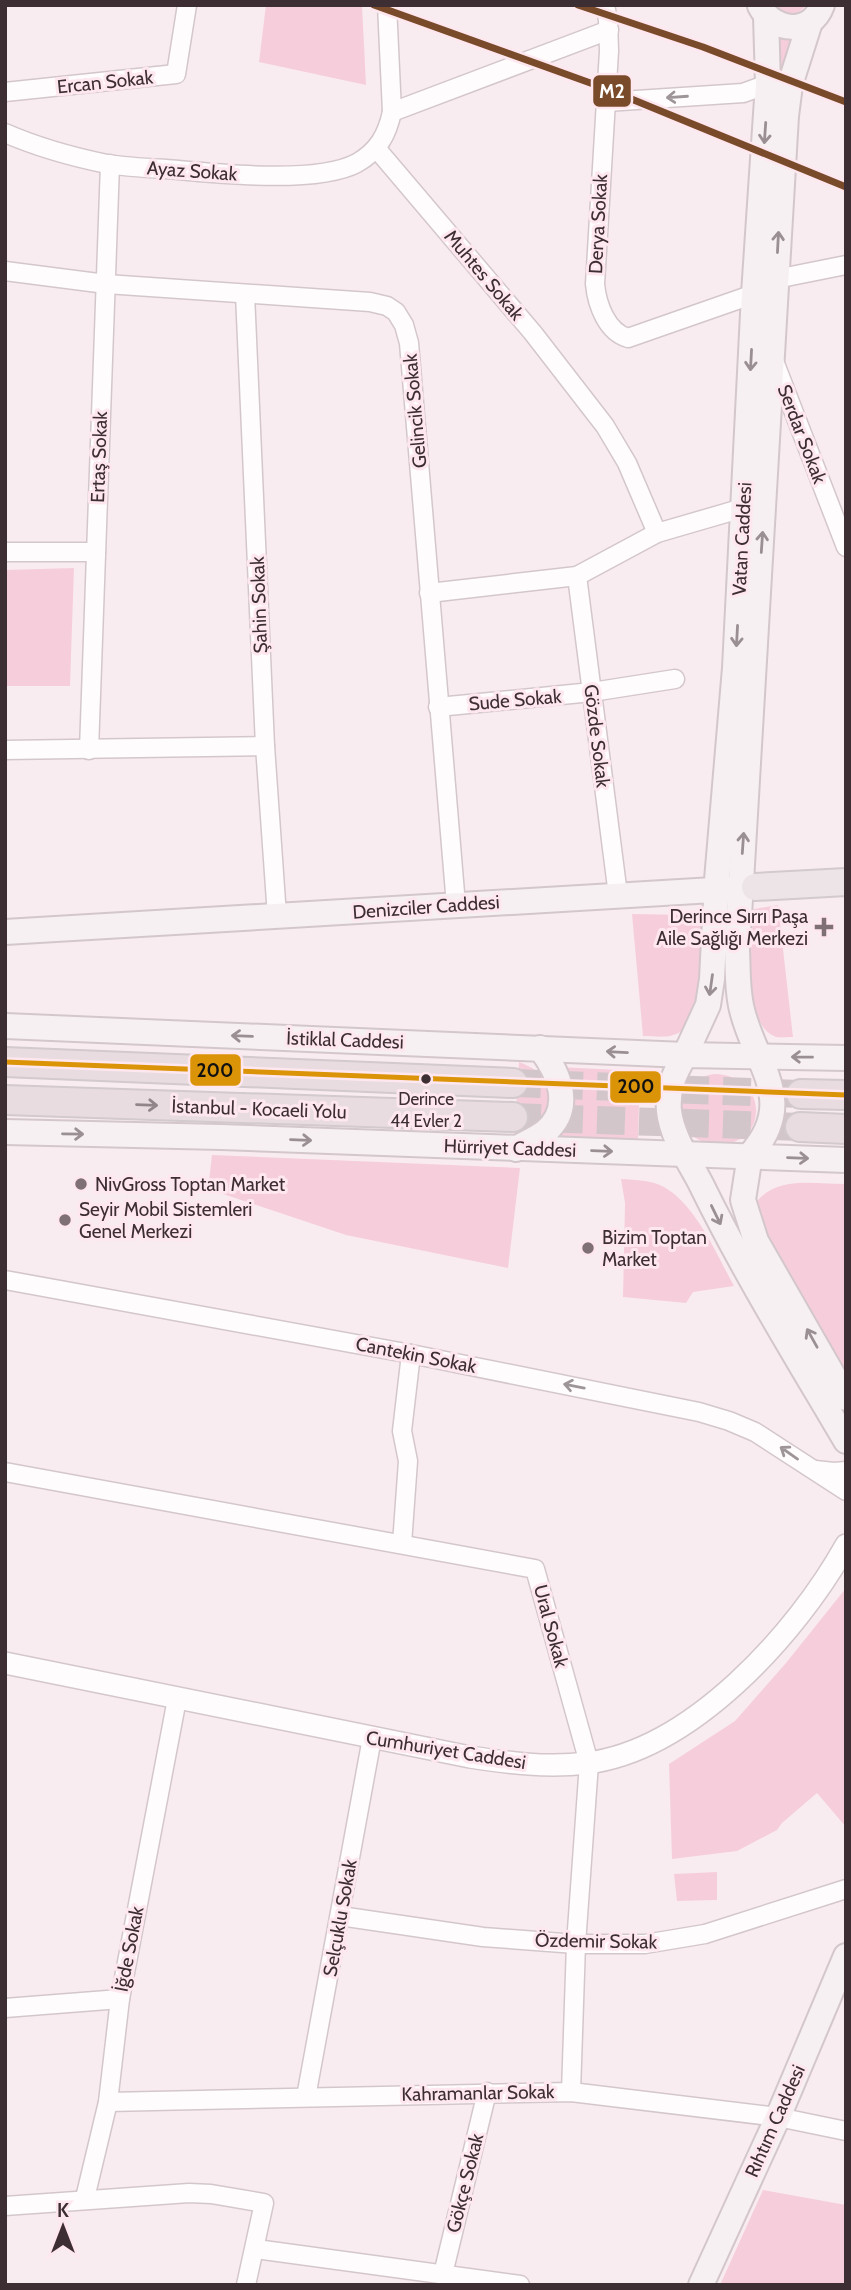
<svg xmlns="http://www.w3.org/2000/svg" width="851" height="2290" viewBox="0 0 851 2290" font-family="Cabin,sans-serif">
<rect width="100%" height="100%" fill="#f9ecf0"/>
<g fill="#f6cedb">
<path d="M 266,5 L 362,5 L 366,85 L 259,62 Z"/>
<path d="M 771,5 L 806,5 C 794,20 784,14 771,5 Z"/>
<path d="M 771,32 L 803,35 L 771,99 Z"/>
<path d="M 74,568 L 70,686 L 5,686 L 5,570 Z"/>
<path d="M 778,905 L 793,1037 C 788,1037 781,1038 776,1037 C 741,1025 752,938 754,909 Z"/>
<path d="M 632,914 L 689,915 L 703,928 C 701,956 705,1013 680,1032 C 670,1039 654,1036 643,1036 Z"/>
<path d="M 519,1062 C 548,1073 547,1084 553,1111 L 514,1142 Z"/>
<path d="M 558,1067 L 640,1071 L 638,1140 L 556,1141 C 581,1112 577,1097 558,1067 Z"/>
<path d="M 714,1074 C 772,1075 768,1149 715,1144 C 706,1143 698,1141 691,1134 C 677,1119 677,1092 694,1081 C 700,1077 708,1075 714,1074 Z"/>
<path d="M 212,1155 L 520,1168 L 508,1268 L 346,1235 L 208,1189 Z"/>
<path d="M 621,1179 C 636,1180 652,1180 664,1187 C 696,1205 717,1255 734,1286 L 693,1292 L 686,1303 L 623,1297 L 625,1203 Z"/>
<path d="M 846,1184 L 846,1376 L 775,1250 L 759,1217 L 758,1200 C 779,1176 816,1184 846,1184 Z"/>
<path d="M 846,1588 L 846,1827 L 817,1793 L 782,1823 L 777,1830 L 737,1851 L 672,1859 L 669,1764 L 735,1721 L 786,1663 Z"/>
<path d="M 717,1872 L 717,1900 L 677,1901 L 674,1874 Z"/>
<path d="M 763,2190 L 846,2205 L 846,2285 L 720,2285 Z"/>
</g>
<g fill="none" stroke-linecap="round" stroke-linejoin="round">
<g stroke="#d3c6ca" stroke-width="28" stroke-dasharray="28 14" stroke-linecap="butt">
<path d="M 513,1083 L 801,1094"/>
<path d="M 513,1117 L 800,1127"/>
</g>
<g stroke="#d4c7cb" stroke-width="21">
<g id="minor">
<path d="M 605,5 L 608,20 L 609,51 L 595,284 C 597,305 607,332 628,338 L 754,294"/>
<path d="M 5,92 L 176,74 L 187,5"/>
<path d="M 606,102 L 743,93 L 768,84"/>
<path d="M 392,112 L 609,30"/>
<path d="M 5,133 C 37,147 73,157 107,164 C 126,167 147,168 166,169 C 213,173 316,185 357,163 C 378,151 387,135 392,112 L 387,5"/>
<path d="M 376,148 L 533,333 L 605,426 L 627,463 L 657,533"/>
<path d="M 5,271 L 106,284 L 370,302 L 387,306 L 396,312 L 404,325 L 409,343 L 456,905"/>
<path d="M 776,279 L 846,265"/>
<path d="M 245,294 L 265,746 L 277,916"/>
<path d="M 774,361 L 846,547"/>
<path d="M 5,552 L 96,552"/>
<path d="M 577,576 L 618,895"/>
<path d="M 429,593 L 577,576 L 657,533 L 743,508"/>
<path d="M 438,707 L 592,692 L 675,679"/>
<path d="M 5,750 L 265,746"/>
<path d="M 89,750 L 110,164"/>
<path d="M 5,1280 L 411,1354 L 699,1412 L 729,1421 L 755,1432 L 846,1491"/>
<path d="M 815,1470 L 834,1472 L 846,1471"/>
<path d="M 5,1472 L 535,1569 L 589,1763 L 576,1944 L 571,2092"/>
<path d="M 402,1544 L 408,1461 L 402,1431 L 411,1354"/>
<path d="M 340,1916 L 483,1937 L 576,1944 L 645,1944 L 705,1934 L 846,1889"/>
<path d="M 5,2008 L 120,1999"/>
<path d="M 306,2097 L 372,1738"/>
<path d="M 108,2102 L 571,2092 L 778,2117 L 846,2131"/>
<path d="M 85,2198 L 108,2102 L 120,1999 L 177,1699"/>
<path d="M 5,2206 L 189,2193 L 211,2194 L 264,2203 L 246,2285"/>
<path d="M 256,2249 L 520,2285"/>
<path d="M 443,2274 L 487,2092"/>
</g>
</g>
<g stroke="#d4c7cb" stroke-width="24">
<path id="tertiary" d="M 5,1663 L 470,1757 C 509,1763 548,1768 587,1763 C 692,1750 797,1633 846,1545"/>
</g>
<g stroke="#d4c7cb" stroke-width="28">
<g id="secondary">
<path d="M 760,6 C 773,32 811,36 822,5"/>
<path d="M 5,932 L 730,889"/>
<path d="M 5,1026 L 685,1055 L 708,1005 L 712,979 L 717,880 L 735,668 L 754,294 L 768,84 L 766,16"/>
<path d="M 846,1058 L 685,1055 C 674,1074 667,1089 669,1111 C 672,1137 689,1161 701,1184 C 744,1272 796,1356 846,1441"/>
<path d="M 5,1132 L 221,1137 L 846,1160"/>
<path d="M 516,1149 C 525,1143 536,1139 545,1132 C 574,1108 559,1073 540,1048"/>
<path d="M 750,1155 C 798,1101 756,1067 742,1010 C 737,991 738,970 737,950 L 786,116 L 790,85 L 810,22"/>
<path d="M 750,1155 L 743,1200 L 756,1241 L 846,1398"/>
<path d="M 701,2285 L 778,2117 L 846,1956"/>
</g>
</g>
<g stroke="#d2cacd" stroke-width="30">
<path id="primary" d="M 755,887 L 846,882"/>
</g>
<g stroke="#d2cacd" stroke-width="32">
<g id="trunk">
<path d="M 5,1062 L 513,1083"/>
<path d="M 801,1094 L 846,1095"/>
<path d="M 5,1100 L 513,1117"/>
<path d="M 800,1127 L 846,1129"/>
</g>
</g>
<use href="#minor" stroke="#fefcfd" stroke-width="18"/>
<use href="#tertiary" stroke="#fefcfd" stroke-width="21"/>
<use href="#secondary" stroke="#f6f0f2" stroke-width="24"/>
<use href="#primary" stroke="#ede4e8" stroke-width="26"/>
<use href="#trunk" stroke="#e8dce0" stroke-width="28"/>
<g stroke="#fee7ee" stroke-width="10">
<path id="bus-1" d="M 5,1062 L 846,1095"/>
</g>
<use href="#bus-1" stroke="#db9408" stroke-width="5"/>
<g stroke="#fee7ee" stroke-width="12">
<g id="metro-1">
<path d="M 374,5 L 607,89 L 846,187"/>
<path d="M 578,5 L 703,47 L 846,102"/>
</g>
</g>
<use href="#metro-1" stroke="#7a4b2a" stroke-width="7"/>
</g>
<defs><path id="oneway-shaft" d="M-6 0H5M1.5-3L5.5 0L1.5 3" fill="none" stroke-width="1.6" stroke-linecap="round" stroke-linejoin="round" transform="scale(1.75)"/></defs>
<g stroke="#9e9598">
<use href="#oneway-shaft" transform="translate(677 97) rotate(176)"/>
<use href="#oneway-shaft" transform="translate(574 1386) rotate(-169)"/>
<use href="#oneway-shaft" transform="translate(789 1453) rotate(-145)"/>
</g>
<g stroke="#9a8f92">
<use href="#oneway-shaft" transform="translate(765 133) rotate(94)"/>
<use href="#oneway-shaft" transform="translate(778 242) rotate(-87)"/>
<use href="#oneway-shaft" transform="translate(751 360) rotate(93)"/>
<use href="#oneway-shaft" transform="translate(762 542) rotate(-86)"/>
<use href="#oneway-shaft" transform="translate(737 636) rotate(93)"/>
<use href="#oneway-shaft" transform="translate(743 843) rotate(-86)"/>
<use href="#oneway-shaft" transform="translate(711 985) rotate(98)"/>
<use href="#oneway-shaft" transform="translate(242 1036) rotate(-178)"/>
<use href="#oneway-shaft" transform="translate(617 1052) rotate(-177)"/>
<use href="#oneway-shaft" transform="translate(802 1057) rotate(-179)"/>
<use href="#oneway-shaft" transform="translate(73 1134) rotate(1)"/>
<use href="#oneway-shaft" transform="translate(301 1140) rotate(2)"/>
<use href="#oneway-shaft" transform="translate(602 1151) rotate(2)"/>
<use href="#oneway-shaft" transform="translate(798 1158) rotate(2)"/>
<use href="#oneway-shaft" transform="translate(716 1215) rotate(64)"/>
<use href="#oneway-shaft" transform="translate(812 1338) rotate(-119)"/>
</g>
<use stroke="#92858a" href="#oneway-shaft" transform="translate(147 1105) rotate(2)"/>
<g fill="#7f7075" stroke="#fee7ee" stroke-width="2.5">
<path d="M820.5 916.5h7v7h7v7h-7v7h-7v-7h-7v-7h7z"/>
<circle cx="81" cy="1184" r="7"/>
<circle cx="65" cy="1220" r="7"/>
<circle cx="588" cy="1248" r="7"/>
</g>
<circle fill="#3d2e33" stroke="#fee7ee" stroke-width="2.5" cx="426" cy="1079" r="6"/>
<g text-anchor="middle" dominant-baseline="central" stroke-width="6" stroke-linejoin="round" paint-order="stroke">
<g font-size="17" fill="#3d2e33" stroke="#fee7ee">
<text x="426" y="1099">Derince<tspan x="426" dy="22">44 Evler 2</tspan></text>
</g>
<g font-size="19" fill="#3d2e33" stroke="#fee7ee">
<text transform="translate(105 82) rotate(-6)">Ercan Sokak</text>
<text transform="translate(192 171) rotate(4)">Ayaz Sokak</text>
<text transform="translate(598 224) rotate(-87)">Derya Sokak</text>
<text transform="translate(484 275) rotate(50)">Muhtes Sokak</text>
<text transform="translate(415 411) rotate(-95)">Gelincik Sokak</text>
<text transform="translate(802 434) rotate(69)">Serdar Sokak</text>
<text transform="translate(99 457) rotate(-88)">Ertaş Sokak</text>
<text transform="translate(742 539) rotate(-87)">Vatan Caddesi</text>
<text transform="translate(259 605) rotate(-92)">Şahin Sokak</text>
<text transform="translate(515 700) rotate(-5)">Sude Sokak</text>
<text transform="translate(597 736) rotate(83)">Gözde Sokak</text>
<text transform="translate(426 907) rotate(-4)">Denizciler Caddesi</text>
<text transform="translate(345 1040) rotate(2)">İstiklal Caddesi</text>
<text transform="translate(259 1109) rotate(2)">İstanbul - Kocaeli Yolu</text>
<text transform="translate(510 1148) rotate(2)">Hürriyet Caddesi</text>
<text transform="translate(416 1355) rotate(11)">Cantekin Sokak</text>
<text transform="translate(551 1626) rotate(75)">Ural Sokak</text>
<text transform="translate(446 1750) rotate(9)">Cumhuriyet Caddesi</text>
<text transform="translate(340 1918) rotate(-80)">Selçuklu Sokak</text>
<text transform="translate(596 1941) rotate(1)">Özdemir Sokak</text>
<text transform="translate(129 1949) rotate(-79)">İğde Sokak</text>
<text transform="translate(478 2093) rotate(-1)">Kahramanlar Sokak</text>
<text transform="translate(775 2121) rotate(-66)">Rıhtım Caddesi</text>
<text transform="translate(465 2183) rotate(-76)">Gökçe Sokak</text>
</g>
<g font-size="19" fill="#3d2e33" stroke="#fee7ee" text-anchor="start">
<text x="808" y="916" text-anchor="end">Derince Sırrı Paşa<tspan x="808" dy="22">Aile Sağlığı Merkezi</tspan></text>
<text x="95" y="1184">NivGross Toptan Market</text>
<text x="79" y="1209">Seyir Mobil Sistemleri<tspan x="79" dy="22">Genel Merkezi</tspan></text>
<text x="602" y="1237">Bizim Toptan<tspan x="602" dy="22">Market</tspan></text>
</g>
</g>
<g stroke="#fee7ee" stroke-width="2.5">
<rect x="592" y="74" width="40" height="34" rx="7" fill="#7a4b2a"/>
<rect x="189" y="1053" width="53" height="34" rx="7" fill="#db9408"/>
<rect x="609" y="1070" width="53" height="34" rx="7" fill="#db9408"/>
</g>
<g font-size="19" text-anchor="middle" font-weight="bold" fill="#fff">
<text x="612" y="98">M2</text>
</g>
<g font-size="19" text-anchor="middle" font-weight="bold" fill="#111">
<text x="215" y="1077">200</text>
<text x="636" y="1093">200</text>
</g>
<rect width="851" height="2290" fill="none" stroke="#3d2e33" stroke-width="14"/>
<g transform="translate(63 2227)" stroke="#fee7ee" stroke-width="5" paint-order="stroke">
<path d="M0-5L12 26L0 18L-12 26Z" fill="#3d2e33"/>
<text y="-10" font-size="19" font-weight="bold" text-anchor="middle" fill="#3d2e33">K</text>
</g>
</svg>
